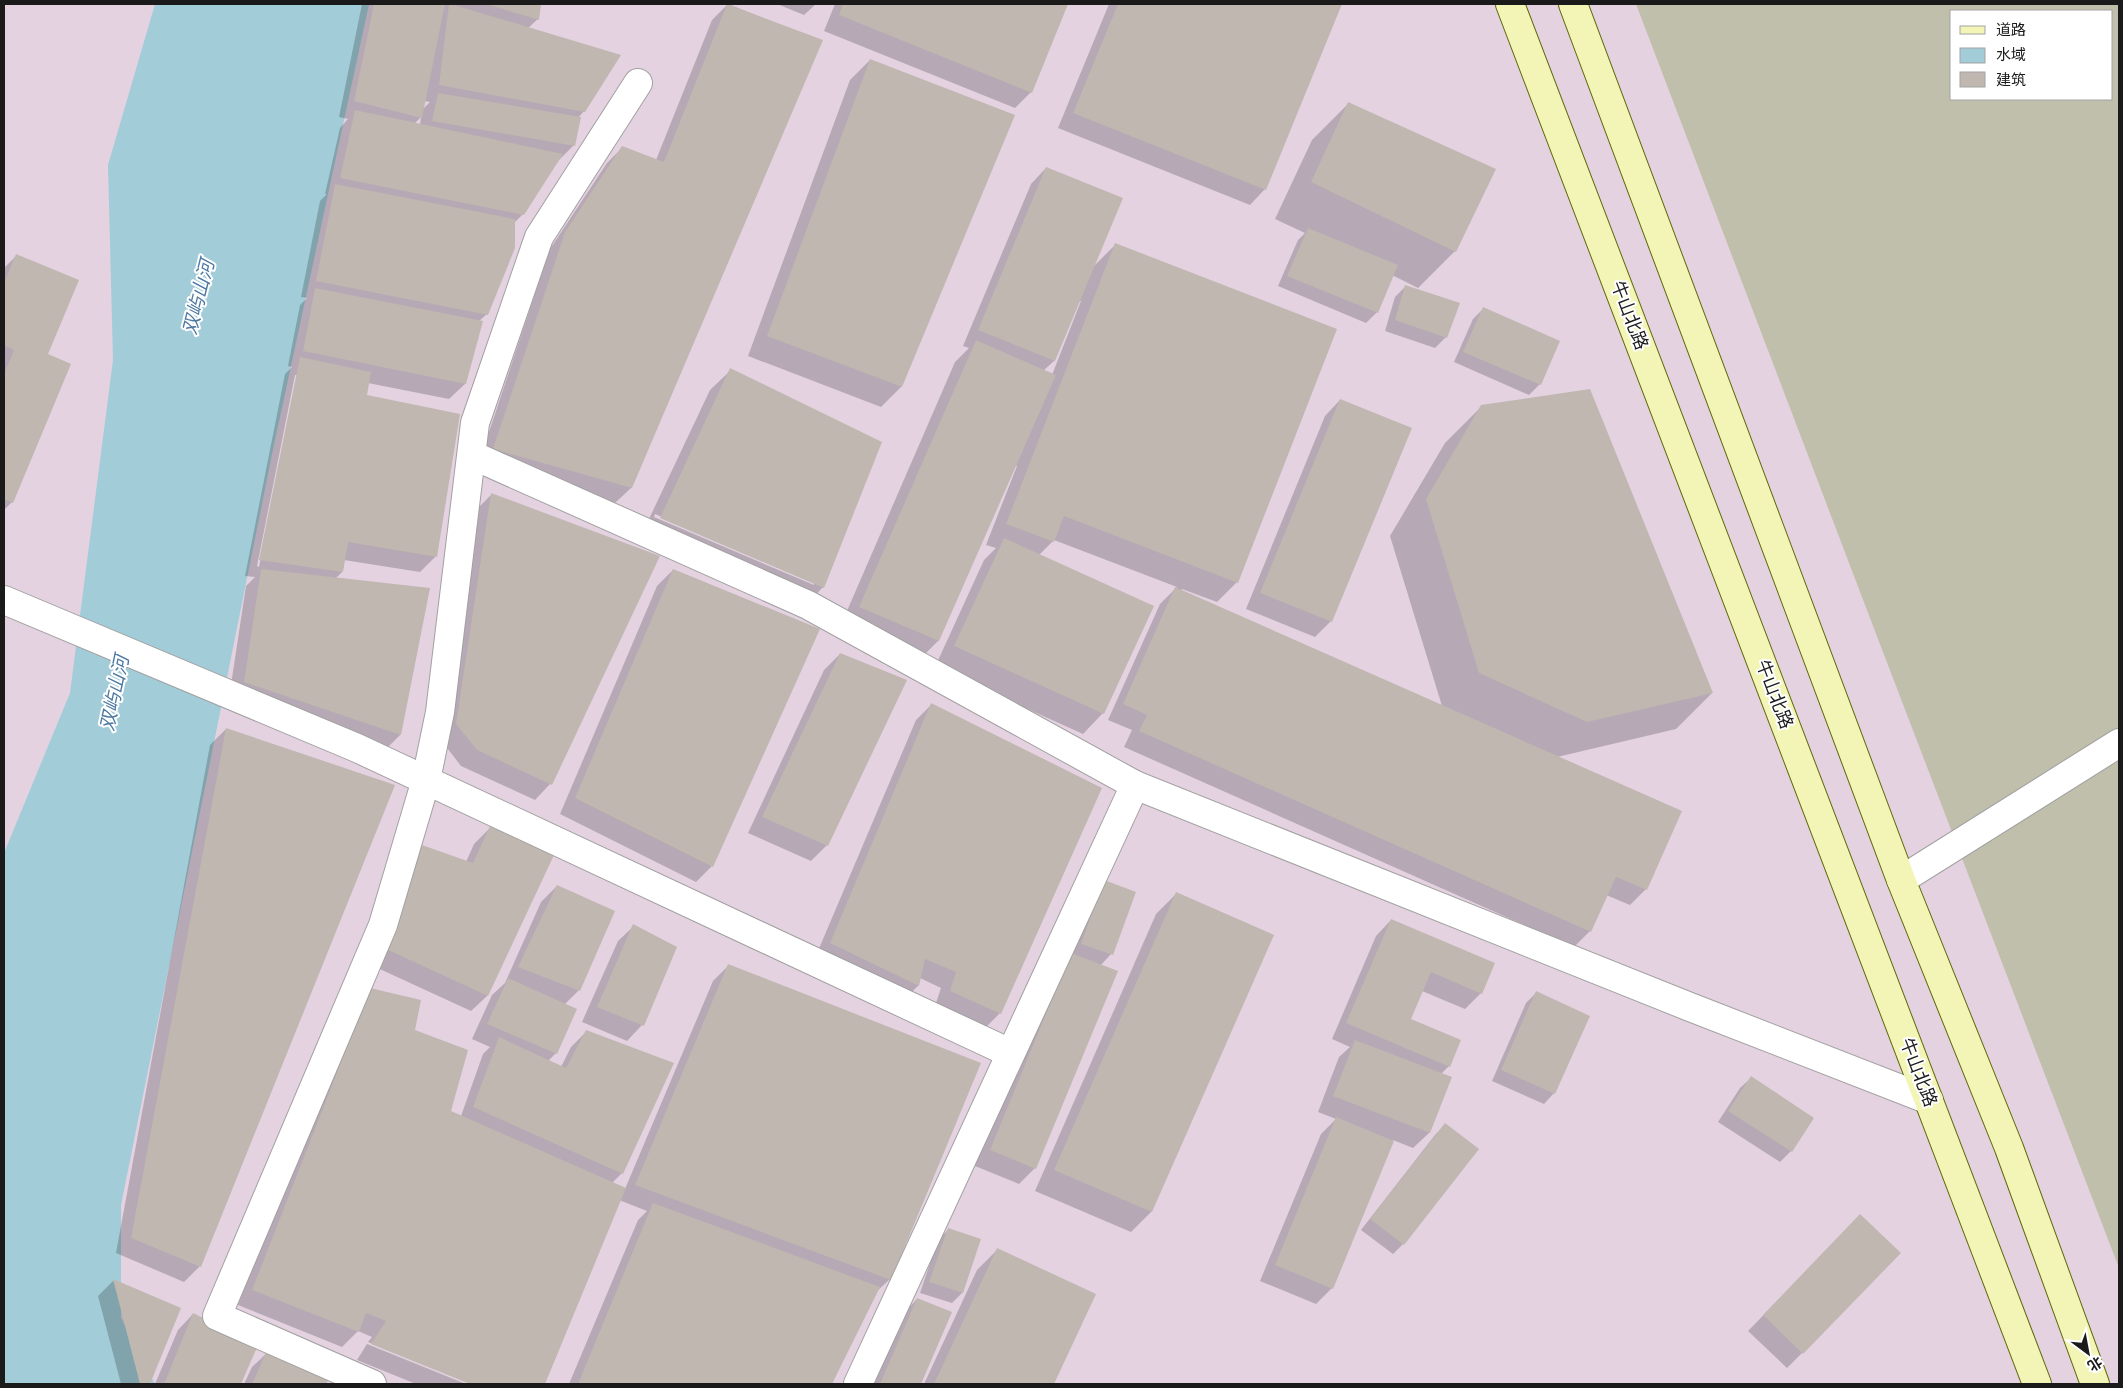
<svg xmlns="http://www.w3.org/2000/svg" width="2123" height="1388" viewBox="0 0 2123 1388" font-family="'Archivo Narrow','Noto Sans SC',sans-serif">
<rect width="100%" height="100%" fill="#ece8e0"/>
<path fill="#e4d2e1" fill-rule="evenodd" d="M 4,4 L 2119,4 L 2119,1384 L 4,1384 ZM 1952,11 L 2112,11 L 2112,99 L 1952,99 Z"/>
<path fill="#bfbfac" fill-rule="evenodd" d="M 1636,4 L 2119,4 L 2119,1268 L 1878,639 ZM 1952,11 L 2112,11 L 2112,99 L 1952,99 Z"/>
<path fill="#a2ccd8" d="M 155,4 L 369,4 L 272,454 L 121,1205 L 121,1318 L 155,1384 L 4,1384 L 4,853 L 70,693 L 113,360 L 108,165 Z"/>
<g fill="#0003" fill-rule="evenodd">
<path d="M 362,4 L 540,4 L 538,19 L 528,28 L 584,111 L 578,118 L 574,145 L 558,161 L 523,214 L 514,223 L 487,314 L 479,321 L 465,384 L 449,399 L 368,383 L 366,396 L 459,415 L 435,557 L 420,572 L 344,560 L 342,572 L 335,579 L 428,589 L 400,735 L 385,750 L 229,698 L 246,586 L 255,577 L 245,576 L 285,374 L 292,367 L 288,366 L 300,305 L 307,298 L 301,297 L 320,201 L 327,194 L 325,194 L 340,128 L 348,119 L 339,117 ZM 424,101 L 430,102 L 422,110 ZM 421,117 L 420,125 L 414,124 ZM 295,375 L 298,375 L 259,567 L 257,566 Z"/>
<path d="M 728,4 L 821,41 L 631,488 L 615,503 L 478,465 L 550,249 L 607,163 L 623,147 L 656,160 L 712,20 Z"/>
<path d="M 777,4 L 816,4 L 804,15 Z"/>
<path d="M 835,4 L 1067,4 L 1031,92 L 1015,108 L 824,31 Z"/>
<path d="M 1109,4 L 1341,4 L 1265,189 L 1250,205 L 1058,128 Z"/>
<path d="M 870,60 L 901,387 L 881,407 L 748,356 L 850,80 Z"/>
<path d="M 1349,103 L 1455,251 L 1418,288 L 1392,275 L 1377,312 L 1366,323 L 1278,286 L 1298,240 L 1305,233 L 1275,219 L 1312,140 Z"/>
<path d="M 1046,168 L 1092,268 L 1115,245 L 1237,582 L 1217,602 L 1182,589 L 1181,591 L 1442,706 L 1390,536 L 1445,443 L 1482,406 L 1712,693 L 1676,729 L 1557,757 L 1680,811 L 1646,889 L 1630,905 L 1606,895 L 1590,931 L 1574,947 L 1124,747 L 1132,730 L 1108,720 L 1160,604 L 1177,587 L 1054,540 L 1039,555 L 1103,713 L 1083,734 L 935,667 L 984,560 L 996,548 L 986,545 L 1017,466 L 1015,465 L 938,641 L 918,661 L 840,627 L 955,362 L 969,348 L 963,346 L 1031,184 ZM 1079,301 L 1081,301 L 1052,375 L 1043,371 L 1054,361 Z"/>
<path d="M 16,256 L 46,354 L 70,364 L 12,502 L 4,510 L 4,268 Z"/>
<path d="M 1405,287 L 1446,337 L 1435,348 L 1385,331 L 1395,297 Z"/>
<path d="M 1483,309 L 1540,384 L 1529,395 L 1454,362 L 1473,319 Z"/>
<path d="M 731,370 L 823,587 L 803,608 L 640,538 L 710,390 ZM 655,514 L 814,583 L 814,585 L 654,517 Z"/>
<path d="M 1340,400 L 1331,621 L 1315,637 L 1246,609 L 1325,416 Z"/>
<path d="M 492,494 L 658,557 L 550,784 L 535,800 L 461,766 L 441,740 L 476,510 Z"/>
<path d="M 673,570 L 712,866 L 696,882 L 560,814 L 657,586 Z"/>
<path d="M 840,654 L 906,680 L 827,845 L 811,861 L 748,833 L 824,670 Z"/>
<path d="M 931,705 L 1000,1013 L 984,1029 L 935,1006 L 941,988 L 920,978 L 918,986 L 902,1001 L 815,958 L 916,720 Z"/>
<path d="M 226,729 L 200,1266 L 184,1282 L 116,1253 L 210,745 Z"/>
<path d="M 490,828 L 552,855 L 487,996 L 471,1011 L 371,965 L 466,862 L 474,844 Z"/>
<path d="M 557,886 L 579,990 L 564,1005 L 556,1053 L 548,1061 L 561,1067 L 571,1047 L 587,1031 L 622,1173 L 612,1183 L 625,1189 L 713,981 L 729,965 L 890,1279 L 875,1293 L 831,1384 L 569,1384 L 638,1220 L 647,1211 L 619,1200 L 544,1384 L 473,1384 L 368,1342 L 372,1337 L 358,1331 L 342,1347 L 238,1305 L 355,1005 L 414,1031 L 450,1112 L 461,1116 L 483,1054 L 490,1047 L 472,1039 L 492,995 L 505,983 L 541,902 Z"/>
<path d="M 1094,892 L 1111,954 L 1100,966 L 1035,1168 L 1019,1184 L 975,1166 L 1056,970 Z"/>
<path d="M 1176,894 L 1272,936 L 1151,1212 L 1131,1232 L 1035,1191 L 1156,914 Z"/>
<path d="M 1391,920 L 1481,993 L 1465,1009 L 1422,991 L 1409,1020 L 1460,1041 L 1449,1066 L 1441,1074 L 1429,1133 L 1413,1148 L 1393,1140 L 1332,1288 L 1316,1304 L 1260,1281 L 1321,1134 L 1336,1119 L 1318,1112 L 1339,1057 L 1350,1047 L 1332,1039 L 1376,936 Z"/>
<path d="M 634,926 L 642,1025 L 627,1041 L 582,1022 L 618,941 Z"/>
<path d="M 1536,993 L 1554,1093 L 1544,1104 L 1492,1081 L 1526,1003 Z"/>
<path d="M 1751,1078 L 1812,1118 L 1791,1151 L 1780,1162 L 1718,1122 L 1740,1088 Z"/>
<path d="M 1445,1125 L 1403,1244 L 1393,1254 L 1361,1230 L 1435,1135 Z"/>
<path d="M 948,1230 L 979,1240 L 962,1293 L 952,1303 L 920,1293 L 938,1240 Z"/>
<path d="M 1845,1232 L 1802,1353 L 1787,1368 L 1748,1331 Z"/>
<path d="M 997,1250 L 1094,1294 L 1053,1384 L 924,1384 L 977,1270 Z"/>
<path d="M 113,1281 L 179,1309 L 149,1384 L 121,1384 L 98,1296 Z"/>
<path d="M 917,1299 L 951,1313 L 920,1384 L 872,1384 L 902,1315 Z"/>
<path d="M 193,1314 L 257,1345 L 240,1384 L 155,1384 L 178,1330 Z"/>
<path d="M 367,1344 L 466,1384 L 416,1384 L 357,1360 Z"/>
<path d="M 268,1352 L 327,1379 L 325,1384 L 244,1384 L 252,1367 Z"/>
</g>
<g fill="#c0b7b0">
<path d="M 374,4 L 445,4 L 422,118 L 354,101 Z"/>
<path d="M 449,4 L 451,4 L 621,55 L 585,112 L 439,85 Z"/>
<path d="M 486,4 L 541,4 L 539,20 Z"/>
<path d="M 727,4 L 823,40 L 632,488 L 493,449 L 565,232 L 622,146 L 664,162 Z"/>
<path d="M 843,4 L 1068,4 L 1032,93 L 839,15 Z"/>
<path d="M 1118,4 L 1342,4 L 1266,190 L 1073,113 Z"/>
<path d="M 870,59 L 1015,115 L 902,387 L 767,336 Z"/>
<path d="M 438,93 L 581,117 L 575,146 L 432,121 Z"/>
<path d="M 1348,102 L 1496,169 L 1456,252 L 1311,182 Z"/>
<path d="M 355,110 L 563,154 L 524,215 L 340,178 Z"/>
<path d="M 1046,167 L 1123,198 L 1055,361 L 978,330 Z"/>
<path d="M 335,184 L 515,219 L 515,248 L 488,315 L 316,281 Z"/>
<path d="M 1308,228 L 1398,265 L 1378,313 L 1287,276 Z"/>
<path d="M 1115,243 L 1337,329 L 1238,583 L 1064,516 L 1054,542 L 1006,524 Z"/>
<path d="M 16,254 L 79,280 L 48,354 L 71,364 L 13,503 L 4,499 L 4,374 L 14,350 L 4,345 L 4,283 Z"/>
<path d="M 1405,285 L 1460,303 L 1447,338 L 1395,320 Z"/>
<path d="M 315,288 L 483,321 L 466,384 L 303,351 Z"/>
<path d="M 1483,307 L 1560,341 L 1541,385 L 1463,352 Z"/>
<path d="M 976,340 L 1056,375 L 939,641 L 859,607 Z"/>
<path d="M 300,357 L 371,372 L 367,395 L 460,414 L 437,557 L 348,542 L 343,572 L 259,560 Z"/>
<path d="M 730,368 L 882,442 L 824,588 L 660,518 Z"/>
<path d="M 1590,389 L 1713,693 L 1587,722 L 1479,673 L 1426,499 L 1481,405 Z"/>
<path d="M 1340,399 L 1412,428 L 1332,622 L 1260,593 Z"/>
<path d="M 491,493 L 660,556 L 552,785 L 477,750 L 456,724 Z"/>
<path d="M 1004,538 L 1154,606 L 1104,714 L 954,646 Z"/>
<path d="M 261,569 L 430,588 L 401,735 L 244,682 Z"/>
<path d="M 673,569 L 820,629 L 713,867 L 575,798 Z"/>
<path d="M 1175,587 L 1682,811 L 1647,890 L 1616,877 L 1591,932 L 1139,731 L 1147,715 L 1123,704 Z"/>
<path d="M 840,653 L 907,680 L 828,846 L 762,817 Z"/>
<path d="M 931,703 L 1102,788 L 1001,1014 L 950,991 L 956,972 L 925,959 L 919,986 L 830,943 Z"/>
<path d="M 226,728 L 395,785 L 201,1267 L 131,1238 Z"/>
<path d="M 490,826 L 554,855 L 488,996 L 386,949 L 419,844 L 473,863 Z"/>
<path d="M 1104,880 L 1136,892 L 1113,955 L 1081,944 Z"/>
<path d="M 557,885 L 615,911 L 580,991 L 518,967 Z"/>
<path d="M 1176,892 L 1274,935 L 1152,1212 L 1054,1170 Z"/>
<path d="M 1391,919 L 1495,963 L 1482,994 L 1431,972 L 1411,1019 L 1461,1040 L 1450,1067 L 1346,1023 Z"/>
<path d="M 633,924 L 677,947 L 644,1026 L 597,1007 Z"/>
<path d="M 1071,953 L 1118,971 L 1036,1169 L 990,1150 Z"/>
<path d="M 728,964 L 981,1063 L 891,1280 L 635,1185 Z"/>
<path d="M 508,978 L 577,1009 L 557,1054 L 487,1024 Z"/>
<path d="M 370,988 L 421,1000 L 415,1030 L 468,1050 L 451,1111 L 626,1188 L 545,1384 L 470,1384 L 371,1344 L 386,1321 L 366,1313 L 359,1332 L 252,1290 Z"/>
<path d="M 1536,991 L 1590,1016 L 1555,1094 L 1501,1070 Z"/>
<path d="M 586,1030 L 674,1063 L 623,1174 L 473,1107 L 499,1037 L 566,1068 Z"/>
<path d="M 1355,1040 L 1452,1077 L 1430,1133 L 1333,1096 Z"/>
<path d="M 1751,1076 L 1814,1118 L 1792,1152 L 1728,1111 Z"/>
<path d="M 1336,1117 L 1394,1141 L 1333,1289 L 1275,1265 Z"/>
<path d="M 1445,1123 L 1479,1149 L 1404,1245 L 1370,1219 Z"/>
<path d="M 653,1203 L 880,1287 L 832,1384 L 578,1384 Z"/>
<path d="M 1860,1214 L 1901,1253 L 1803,1354 L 1763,1315 Z"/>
<path d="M 948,1228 L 981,1239 L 963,1293 L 929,1282 Z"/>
<path d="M 997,1248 L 1096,1294 L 1054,1384 L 934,1384 Z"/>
<path d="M 113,1279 L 181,1308 L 150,1384 L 140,1384 Z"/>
<path d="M 917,1298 L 952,1312 L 921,1384 L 880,1384 Z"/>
<path d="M 193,1313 L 258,1345 L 241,1384 L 164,1384 Z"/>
<path d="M 267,1350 L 329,1379 L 326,1384 L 252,1384 Z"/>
</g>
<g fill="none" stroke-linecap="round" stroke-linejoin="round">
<g stroke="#a1a1a1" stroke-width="30">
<g id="minor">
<path d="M 472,455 L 808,605 L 1135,785 L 1690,1007 L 1929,1100"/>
<path d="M 4,600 L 357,748 L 1010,1053"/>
<path d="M 372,1384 L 217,1316 L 383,925 L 426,780 L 440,712 L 475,423 L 539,237 L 638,83"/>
<path d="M 858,1384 L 1135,785"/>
</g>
</g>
<g stroke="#a1a1a1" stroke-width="30">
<path id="tertiary" d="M 1901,880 L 2119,743"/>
</g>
<g stroke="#5f690a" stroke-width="30">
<g id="secondary">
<path d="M 1510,4 L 2037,1384"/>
<path d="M 1573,4 L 1901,880 L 2009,1148 L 2095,1384"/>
</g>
</g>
<use href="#minor" stroke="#fff" stroke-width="28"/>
<use href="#tertiary" stroke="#fff" stroke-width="28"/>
<use href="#secondary" stroke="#f2f5b5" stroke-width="28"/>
</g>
<g text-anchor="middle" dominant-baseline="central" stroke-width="4" stroke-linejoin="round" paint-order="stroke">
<g font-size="18" fill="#1a1a1a" stroke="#fff">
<text transform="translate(1630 315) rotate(69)">牛山北路</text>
<text transform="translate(1775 694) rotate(69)">牛山北路</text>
<text transform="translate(1919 1072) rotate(69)">牛山北路</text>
</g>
<g font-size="19" font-style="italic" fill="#4d79a3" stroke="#fff">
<text transform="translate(198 297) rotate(-76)">双屿山河</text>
<text transform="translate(114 693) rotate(-78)">双屿山河</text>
</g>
</g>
<rect width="2123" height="1388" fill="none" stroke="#1a1a1a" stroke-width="10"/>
<rect x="1950" y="10" width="162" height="90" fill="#ffffff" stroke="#a3a3a3"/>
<rect x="1960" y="26" width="25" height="8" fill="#f2f5b5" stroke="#a3a3a3"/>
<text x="1996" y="35" font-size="15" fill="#1a1a1a">道路</text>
<rect x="1960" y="48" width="25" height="15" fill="#a2ccd8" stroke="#a3a3a3"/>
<text x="1996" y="60" font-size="15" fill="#1a1a1a">水域</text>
<rect x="1960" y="72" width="25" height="15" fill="#c0b7b0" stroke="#a3a3a3"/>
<text x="1996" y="85" font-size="15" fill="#1a1a1a">建筑</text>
<g transform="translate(2088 1353) rotate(148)" stroke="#ffffff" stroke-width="4" paint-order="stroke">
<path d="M0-4L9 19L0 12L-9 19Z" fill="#1a1a1a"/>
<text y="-8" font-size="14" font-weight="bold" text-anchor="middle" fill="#1a1a1a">北</text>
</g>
</svg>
